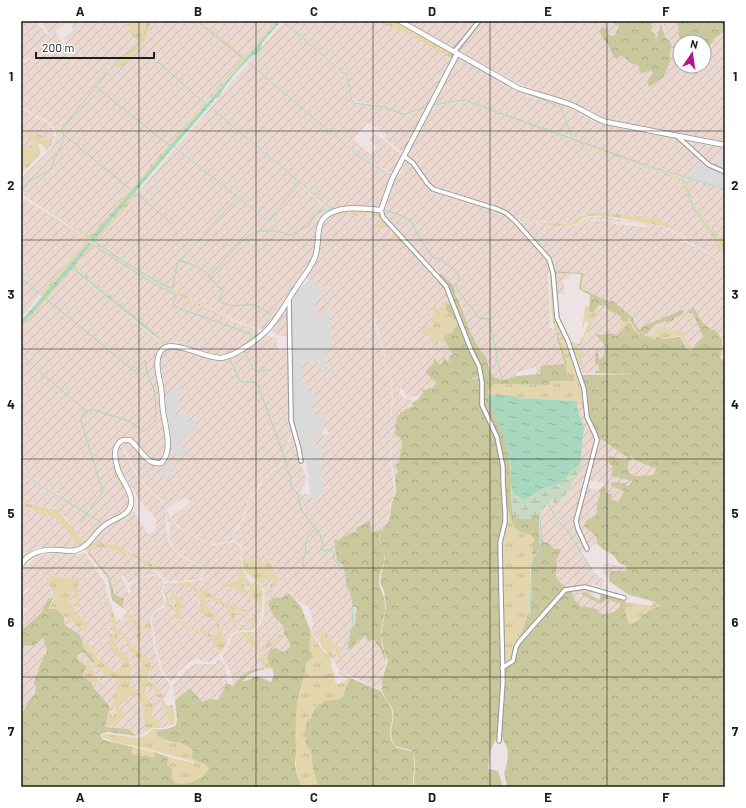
<svg xmlns="http://www.w3.org/2000/svg" width="746" height="808" viewBox="0 0 746 808" font-family="Barlow,sans-serif">
<defs>
<pattern id="farmland-furrows" width="10" height="10" patternUnits="userSpaceOnUse"><rect width="10" height="10" fill="#ead8d0"/><path d="M-1 1l2-2M0 10L10 0M9 11l2-2" fill="none" stroke="#c8b9b2"/></pattern>
<pattern id="grass-tufts" width="24" height="20" patternUnits="userSpaceOnUse"><rect width="24" height="20" fill="#e3d6ad"/><path d="M3 7l-1-3M5 7V3M7 7l1-3M15 17l-1-3M17 17v-4M19 17l1-3" fill="none" stroke="#c2b794"/></pattern>
<pattern id="forest-crowns" width="20" height="18" patternUnits="userSpaceOnUse"><rect width="20" height="18" fill="#c9c79c"/><path d="M2 6a3 3 0 1 1 6 0M12 15a3 3 0 1 1 6 0" fill="none" stroke="#acaa86"/></pattern>
<pattern id="wetland-marsh" width="20" height="14" patternUnits="userSpaceOnUse"><rect width="20" height="14" fill="#c7dac2"/><path d="M1 5h8M5 5V1M11 12h8M15 12V8" fill="none" stroke="#aabba6"/></pattern>
<pattern id="garden-dots" width="8" height="8" patternUnits="userSpaceOnUse"><rect width="8" height="8" fill="#e3d6ad"/><path d="M2 2h.1M6 6h.1" fill="none" stroke="#c2b794" stroke-width="1.8" stroke-linecap="round"/></pattern>
<pattern id="water-ripples" width="26" height="14" patternUnits="userSpaceOnUse"><rect width="26" height="14" fill="#a7d7be"/><path d="M2 4q2-2 4 0t4 0M15 11q2-2 4 0t4 0" fill="none" stroke="#8fb8a3"/></pattern>
</defs>
<rect width="100%" height="100%" fill="#ede3e4"/>
<g fill="#dbdada">
<path d="M 725,152 L 725,188 L 690,178 L 697,160 L 712,164 L 716,156 Z"/>
<path d="M 311,277 L 340,295 L 331,324 L 333,371 L 328,419 L 322,433 L 327,496 L 311,501 L 307,465 L 291,423 L 290,299 Z"/>
<path d="M 181,385 L 199,424 L 175,485 L 159,479 L 169,447 L 164,387 Z"/>
</g>
<g fill="url(#farmland-furrows)">
<path d="M 21,21 L 38,21 L 39,26 L 54,40 L 41,21 L 125,21 L 130,29 L 130,35 L 139,42 L 127,54 L 123,55 L 95,87 L 113,66 L 118,67 L 123,66 L 141,47 L 147,38 L 151,21 L 196,21 L 242,59 L 205,102 L 158,62 L 204,103 L 168,144 L 108,97 L 167,143 L 167,145 L 89,237 L 21,194 L 21,192 L 28,183 L 21,191 L 21,178 L 50,150 L 54,143 L 56,135 L 55,129 L 49,122 L 21,107 L 21,63 L 63,47 L 65,44 L 63,38 L 73,31 L 72,27 L 73,26 L 68,23 L 66,24 L 55,30 L 63,45 L 61,47 L 33,58 L 21,61 Z"/>
<path d="M 200,21 L 275,21 L 244,57 Z"/>
<path d="M 284,21 L 375,21 L 405,32 L 451,57 L 427,107 L 402,113 L 383,106 L 353,101 L 347,77 Z"/>
<path d="M 404,21 L 471,21 L 472,27 L 454,49 Z"/>
<path d="M 481,21 L 612,21 L 615,25 L 619,26 L 615,35 L 612,36 L 608,34 L 607,27 L 602,28 L 611,53 L 624,56 L 633,64 L 638,65 L 641,74 L 650,70 L 653,73 L 648,81 L 650,87 L 663,78 L 671,61 L 670,53 L 672,50 L 671,43 L 665,37 L 663,25 L 661,24 L 656,40 L 655,40 L 655,36 L 651,31 L 653,21 L 677,21 L 680,43 L 680,66 L 704,66 L 704,51 L 708,48 L 715,38 L 725,31 L 725,143 L 640,127 L 598,117 L 514,81 L 457,50 Z"/>
<path d="M 284,22 L 346,78 L 352,101 L 354,103 L 383,107 L 403,114 L 427,108 L 404,152 L 402,152 L 385,139 L 387,135 L 375,126 L 367,123 L 364,127 L 353,139 L 371,155 L 377,147 L 369,140 L 375,134 L 401,154 L 402,157 L 393,174 L 358,155 L 249,62 Z"/>
<path d="M 459,59 L 528,96 L 561,107 L 573,138 L 464,99 L 435,104 Z"/>
<path d="M 249,63 L 357,156 L 391,176 L 383,194 L 379,205 L 374,208 L 355,206 L 340,207 L 331,209 L 211,107 Z"/>
<path d="M 459,102 L 465,102 L 507,116 L 573,141 L 576,144 L 578,144 L 578,143 L 680,180 L 695,214 L 699,217 L 706,229 L 723,252 L 723,259 L 714,256 L 697,246 L 688,242 L 683,236 L 668,228 L 669,226 L 662,221 L 661,219 L 609,213 L 584,214 L 571,224 L 520,220 L 515,219 L 510,214 L 434,188 L 428,182 L 416,164 L 409,158 L 409,155 L 434,106 Z"/>
<path d="M 561,106 L 572,109 L 593,121 L 601,124 L 679,141 L 698,156 L 700,161 L 696,171 L 694,171 L 690,179 L 654,168 L 576,140 L 574,138 Z"/>
<path d="M 21,108 L 48,123 L 53,129 L 54,133 L 53,142 L 50,140 L 48,140 L 44,138 L 40,134 L 34,135 L 29,131 L 27,138 L 32,141 L 33,144 L 29,148 L 26,146 L 21,151 L 24,153 L 21,155 Z"/>
<path d="M 211,108 L 299,183 L 268,220 L 176,148 Z"/>
<path d="M 689,142 L 725,148 L 725,157 L 719,156 L 716,167 L 710,164 L 687,144 Z"/>
<path d="M 175,149 L 237,197 L 177,264 L 180,262 L 183,262 L 180,261 L 238,198 L 268,222 L 299,184 L 330,210 L 326,210 L 328,213 L 326,215 L 314,256 L 278,314 L 264,330 L 233,319 L 172,289 L 172,287 L 170,288 L 161,283 L 96,242 L 137,194 L 172,225 L 173,225 L 137,194 Z"/>
<path d="M 406,161 L 414,165 L 428,186 L 500,211 L 511,219 L 547,258 L 550,264 L 551,272 L 548,272 L 550,328 L 555,329 L 565,364 L 540,374 L 536,374 L 537,369 L 536,367 L 516,373 L 516,376 L 503,380 L 493,377 L 489,369 L 486,357 L 480,350 L 471,334 L 458,299 L 456,297 L 455,292 L 455,289 L 457,289 L 456,286 L 454,286 L 430,264 L 384,216 L 388,198 Z"/>
<path d="M 684,178 L 725,189 L 725,241 L 706,222 L 702,215 L 697,211 Z"/>
<path d="M 21,197 L 56,219 L 83,238 L 85,241 L 41,293 L 23,279 L 40,294 L 21,318 Z"/>
<path d="M 349,212 L 356,216 L 365,213 L 369,215 L 376,215 L 380,218 L 380,223 L 375,227 L 380,229 L 383,232 L 383,225 L 388,227 L 392,234 L 415,255 L 442,286 L 447,295 L 450,306 L 447,302 L 440,311 L 436,308 L 432,308 L 434,313 L 433,324 L 431,328 L 428,327 L 427,334 L 430,336 L 428,342 L 439,341 L 451,350 L 453,355 L 449,356 L 451,362 L 450,363 L 442,359 L 442,365 L 434,362 L 435,379 L 436,382 L 434,388 L 429,388 L 420,396 L 412,396 L 411,399 L 409,399 L 400,387 L 399,394 L 405,399 L 413,400 L 408,408 L 404,410 L 404,412 L 400,415 L 396,429 L 398,437 L 401,439 L 402,446 L 398,464 L 396,464 L 395,467 L 398,469 L 395,477 L 391,459 L 390,425 L 393,399 L 392,382 L 387,371 L 385,354 L 374,316 L 373,318 L 384,354 L 387,371 L 391,382 L 392,399 L 390,425 L 390,459 L 395,492 L 391,503 L 388,520 L 382,530 L 371,533 L 370,520 L 359,526 L 355,532 L 334,543 L 337,560 L 343,564 L 343,568 L 345,574 L 347,588 L 350,591 L 352,605 L 358,607 L 355,626 L 353,625 L 351,630 L 348,650 L 353,647 L 357,641 L 364,636 L 369,641 L 374,640 L 379,646 L 379,649 L 386,663 L 383,670 L 381,690 L 340,671 L 332,659 L 334,649 L 335,648 L 339,659 L 344,662 L 337,644 L 335,644 L 321,629 L 319,643 L 311,630 L 314,624 L 309,607 L 296,600 L 280,581 L 268,557 L 258,553 L 267,557 L 265,564 L 249,559 L 242,560 L 242,547 L 255,552 L 242,546 L 234,540 L 235,533 L 245,517 L 248,502 L 258,491 L 263,478 L 281,465 L 283,456 L 280,465 L 262,478 L 257,490 L 247,502 L 244,516 L 236,527 L 232,541 L 214,544 L 206,542 L 186,532 L 174,522 L 171,517 L 191,502 L 185,497 L 167,509 L 163,501 L 142,482 L 133,467 L 122,442 L 128,442 L 131,443 L 153,465 L 161,465 L 163,463 L 162,477 L 170,480 L 172,472 L 175,471 L 175,465 L 166,464 L 164,475 L 164,462 L 168,445 L 172,446 L 175,451 L 174,455 L 184,457 L 187,451 L 180,446 L 181,444 L 184,444 L 183,437 L 187,433 L 198,428 L 194,421 L 190,423 L 187,414 L 174,414 L 179,405 L 177,401 L 179,397 L 182,395 L 181,387 L 171,389 L 167,397 L 164,399 L 160,363 L 162,353 L 165,350 L 170,348 L 181,349 L 219,360 L 228,358 L 236,377 L 241,382 L 254,382 L 257,384 L 271,419 L 283,456 L 294,432 L 300,462 L 307,479 L 300,491 L 300,494 L 309,494 L 310,498 L 319,499 L 325,480 L 321,477 L 321,467 L 319,466 L 319,461 L 322,457 L 321,444 L 313,444 L 312,436 L 320,439 L 321,434 L 324,436 L 329,433 L 321,424 L 329,420 L 325,412 L 315,416 L 314,411 L 310,405 L 316,405 L 317,395 L 309,393 L 310,383 L 303,383 L 302,363 L 317,360 L 322,372 L 328,370 L 324,357 L 328,350 L 331,342 L 332,332 L 328,321 L 330,321 L 330,308 L 323,307 L 323,317 L 320,318 L 314,308 L 315,301 L 319,294 L 321,294 L 324,287 L 311,280 L 305,279 L 318,256 L 324,220 L 332,215 Z"/>
<path d="M 604,216 L 614,219 L 638,222 L 615,222 L 603,219 L 599,220 L 592,219 L 587,220 L 583,223 L 591,220 L 598,221 L 605,220 L 616,224 L 644,227 L 647,225 L 640,223 L 659,225 L 682,236 L 684,241 L 692,246 L 697,247 L 714,257 L 724,260 L 725,268 L 722,282 L 725,300 L 725,337 L 724,352 L 721,357 L 720,351 L 723,342 L 721,339 L 718,336 L 715,330 L 712,331 L 702,322 L 694,308 L 688,310 L 693,313 L 703,337 L 694,347 L 687,341 L 682,331 L 676,332 L 666,328 L 654,335 L 645,334 L 655,325 L 683,314 L 648,324 L 639,331 L 633,320 L 611,301 L 608,301 L 580,289 L 583,273 L 554,271 L 552,263 L 549,256 L 517,222 L 536,224 L 574,226 L 587,218 Z"/>
<path d="M 93,245 L 158,286 L 169,291 L 176,296 L 176,297 L 178,295 L 232,321 L 257,330 L 259,334 L 247,340 L 240,348 L 230,353 L 221,356 L 191,349 L 185,344 L 178,342 L 165,344 L 77,267 L 76,265 Z"/>
<path d="M 73,269 L 162,344 L 163,347 L 160,349 L 159,387 L 165,433 L 165,452 L 160,462 L 153,461 L 130,438 L 124,437 L 115,442 L 113,449 L 113,472 L 115,477 L 126,491 L 129,501 L 128,506 L 124,512 L 119,516 L 100,526 L 88,541 L 85,541 L 79,537 L 74,529 L 66,518 L 54,508 L 36,506 L 24,503 L 23,505 L 31,510 L 53,517 L 81,546 L 73,549 L 39,550 L 27,554 L 21,560 L 21,474 L 60,498 L 91,515 L 60,497 L 60,495 L 21,472 L 21,356 L 87,411 L 21,354 L 21,330 Z"/>
<path d="M 554,273 L 569,274 L 569,279 L 564,279 L 564,294 L 556,294 Z"/>
<path d="M 288,303 L 288,336 L 280,336 L 269,330 Z"/>
<path d="M 597,305 L 607,306 L 608,310 L 620,316 L 622,321 L 619,326 L 624,328 L 616,336 L 608,334 L 595,335 L 601,339 L 604,343 L 605,347 L 604,356 L 602,359 L 600,360 L 598,357 L 598,349 L 596,364 L 599,365 L 599,370 L 596,371 L 595,373 L 581,373 L 578,366 L 582,352 L 579,352 L 578,346 L 581,345 L 592,323 L 600,315 L 595,311 Z"/>
<path d="M 266,335 L 277,339 L 278,351 L 289,349 L 289,392 L 290,420 L 292,431 L 287,445 L 285,446 L 281,443 L 258,383 L 255,381 L 242,380 L 231,359 L 243,352 L 253,370 L 255,371 L 271,371 L 256,370 L 244,348 Z"/>
<path d="M 577,401 L 585,409 L 595,438 L 575,523 L 578,534 L 586,550 L 581,552 L 549,505 L 556,518 L 568,533 L 593,572 L 604,580 L 602,587 L 592,584 L 591,587 L 583,586 L 567,587 L 557,579 L 556,576 L 558,563 L 556,560 L 560,549 L 554,549 L 549,543 L 544,542 L 541,534 L 541,518 L 539,512 L 551,500 L 561,500 L 567,494 L 571,489 L 572,482 L 577,476 L 582,465 L 581,454 L 584,427 L 578,411 Z"/>
<path d="M 598,437 L 627,457 L 627,460 L 609,456 L 613,467 L 612,476 L 633,480 L 633,482 L 628,486 L 626,485 L 626,483 L 611,486 L 624,491 L 619,501 L 611,500 L 606,493 L 605,485 L 602,482 L 588,481 Z"/>
<path d="M 121,443 L 132,468 L 141,482 L 164,504 L 166,508 L 166,530 L 169,543 L 175,551 L 180,556 L 203,568 L 202,577 L 200,579 L 184,581 L 167,581 L 160,575 L 157,570 L 164,558 L 163,557 L 158,565 L 156,566 L 127,550 L 107,544 L 93,542 L 104,528 L 132,510 L 148,534 L 155,532 L 156,519 L 141,502 L 120,469 L 118,456 L 119,449 Z"/>
<path d="M 632,456 L 636,462 L 656,469 L 653,475 L 635,476 L 629,473 L 628,470 L 629,460 Z"/>
<path d="M 587,485 L 591,489 L 600,491 L 600,495 L 597,504 L 596,516 L 590,518 L 598,543 L 588,549 L 577,524 L 578,516 Z"/>
<path d="M 167,510 L 170,518 L 177,527 L 200,540 L 214,545 L 234,542 L 241,547 L 239,578 L 230,583 L 226,584 L 227,587 L 239,592 L 244,586 L 242,583 L 245,582 L 253,590 L 249,597 L 258,602 L 261,611 L 259,619 L 256,621 L 253,613 L 251,612 L 229,605 L 209,593 L 215,584 L 204,591 L 196,590 L 193,586 L 190,584 L 189,582 L 201,580 L 203,578 L 204,568 L 181,555 L 175,550 L 169,538 L 170,522 L 167,522 Z"/>
<path d="M 100,547 L 115,550 L 130,555 L 155,569 L 157,574 L 145,576 L 128,583 L 123,575 L 121,578 L 124,581 L 129,595 L 131,594 L 130,588 L 131,584 L 142,578 L 158,575 L 165,582 L 161,591 L 165,603 L 152,614 L 150,622 L 141,625 L 136,620 L 126,613 L 128,610 L 122,608 L 124,599 L 114,594 L 109,576 L 89,552 Z"/>
<path d="M 61,552 L 77,555 L 85,553 L 105,583 L 112,627 L 115,634 L 113,637 L 110,630 L 106,628 L 100,629 L 104,629 L 109,631 L 111,635 L 110,648 L 124,660 L 123,664 L 117,671 L 113,672 L 103,660 L 98,659 L 93,650 L 86,641 L 83,642 L 79,634 L 70,629 L 65,622 L 62,614 L 65,614 L 85,631 L 88,625 L 75,611 L 70,601 L 71,591 L 74,590 L 77,605 L 78,597 L 72,579 L 65,577 L 50,575 L 49,578 L 45,577 L 42,572 L 37,570 L 43,574 L 49,584 L 53,595 L 52,598 L 48,599 L 43,612 L 21,631 L 21,612 L 27,609 L 21,607 L 21,599 L 30,588 L 26,589 L 21,593 L 21,575 L 25,567 L 29,566 L 28,565 L 37,556 Z"/>
<path d="M 609,563 L 627,568 L 626,571 L 610,571 L 609,581 L 601,570 L 605,567 L 604,565 Z"/>
<path d="M 271,578 L 275,579 L 270,586 L 271,599 L 269,603 L 278,622 L 284,626 L 284,634 L 289,641 L 290,648 L 284,652 L 276,648 L 268,652 L 267,657 L 263,656 L 260,652 L 266,650 L 283,635 L 279,635 L 272,642 L 266,644 L 263,648 L 260,649 L 251,634 L 257,631 L 264,615 L 265,591 L 259,583 Z"/>
<path d="M 280,581 L 289,593 L 282,598 L 278,597 L 272,598 L 273,585 Z"/>
<path d="M 170,582 L 175,583 L 181,586 L 191,587 L 200,593 L 200,596 L 198,596 L 199,610 L 216,621 L 217,633 L 212,636 L 208,632 L 199,629 L 193,630 L 182,622 L 180,620 L 180,615 L 182,602 L 171,588 L 170,592 L 176,603 L 175,605 L 172,607 L 169,605 L 170,599 L 167,595 L 165,595 L 163,593 L 165,584 Z"/>
<path d="M 583,588 L 595,591 L 593,596 L 585,592 L 601,604 L 607,599 L 621,604 L 620,608 L 609,614 L 599,613 L 597,609 L 580,606 L 575,601 L 571,590 Z"/>
<path d="M 207,596 L 208,598 L 216,600 L 231,611 L 236,624 L 244,630 L 235,632 L 231,635 L 227,643 L 223,635 L 215,614 L 206,606 Z"/>
<path d="M 165,606 L 172,608 L 175,611 L 176,616 L 171,618 L 176,618 L 185,626 L 187,629 L 201,632 L 210,637 L 220,654 L 210,662 L 201,661 L 200,659 L 190,661 L 178,672 L 175,679 L 171,682 L 163,671 L 160,661 L 156,648 L 152,621 L 154,615 Z"/>
<path d="M 234,610 L 250,613 L 252,614 L 251,627 L 254,629 L 252,630 L 248,629 L 241,623 L 237,622 L 235,620 L 235,615 L 240,616 L 238,612 L 235,612 Z"/>
<path d="M 124,616 L 136,626 L 137,630 L 136,633 L 137,642 L 133,647 L 128,641 L 125,634 L 117,630 L 115,619 L 121,620 Z"/>
<path d="M 148,628 L 152,629 L 154,648 L 161,672 L 171,686 L 163,700 L 158,688 L 147,677 L 145,671 L 150,672 L 144,655 L 135,649 L 138,643 L 142,629 Z"/>
<path d="M 241,632 L 251,645 L 258,651 L 261,658 L 261,662 L 264,666 L 264,668 L 248,670 L 242,675 L 233,686 L 231,672 L 222,656 L 233,636 L 237,633 Z"/>
<path d="M 121,635 L 124,637 L 125,644 L 141,662 L 142,670 L 140,673 L 141,679 L 139,689 L 131,688 L 130,684 L 131,667 L 130,658 L 117,649 L 115,646 L 115,642 Z"/>
<path d="M 43,638 L 47,651 L 36,674 L 33,684 L 37,685 L 35,694 L 28,701 L 28,703 L 24,710 L 22,711 L 21,714 L 21,650 L 25,645 Z"/>
<path d="M 83,652 L 105,675 L 112,676 L 117,680 L 117,686 L 113,696 L 114,698 L 112,704 L 117,712 L 116,715 L 113,717 L 109,713 L 110,707 L 93,687 L 91,682 L 95,682 L 99,686 L 102,684 L 92,668 L 78,657 L 80,653 Z"/>
<path d="M 218,660 L 222,661 L 225,666 L 227,683 L 218,700 L 209,699 L 202,702 L 190,688 L 175,701 L 173,686 L 187,669 L 195,664 L 215,664 Z"/>
<path d="M 147,686 L 151,687 L 155,690 L 157,698 L 160,699 L 166,712 L 169,725 L 172,725 L 161,728 L 155,718 L 151,715 L 154,703 L 148,702 Z"/>
<path d="M 135,695 L 138,695 L 139,699 L 143,719 L 146,725 L 144,733 L 138,736 L 136,736 L 128,729 L 110,727 L 122,718 L 119,709 L 119,705 L 125,703 L 128,696 Z"/>
</g>
<g fill="url(#grass-tufts)" fill-rule="evenodd">
<path d="M 125,21 L 148,21 L 147,27 L 148,21 L 151,21 L 147,38 L 141,47 L 123,66 L 118,67 L 113,66 L 123,55 L 127,54 L 140,42 L 130,35 L 130,29 Z"/>
<path d="M 196,21 L 200,21 L 244,56 L 275,21 L 278,21 L 206,103 L 205,102 L 242,59 Z"/>
<path d="M 375,21 L 397,21 L 455,54 L 454,60 L 406,151 L 404,153 L 402,152 L 405,151 L 428,108 L 451,58 L 405,32 Z"/>
<path d="M 459,56 L 518,88 L 572,107 L 593,118 L 675,137 L 679,141 L 597,122 L 572,109 L 528,95 L 459,58 L 409,154 L 409,158 L 407,156 Z"/>
<path d="M 463,100 L 639,162 L 654,169 L 682,178 L 692,204 L 723,252 L 714,245 L 715,242 L 699,217 L 694,213 L 680,180 L 578,143 L 578,145 L 573,141 L 465,102 L 459,102 L 437,105 Z"/>
<path d="M 204,103 L 206,104 L 90,239 L 93,241 L 134,193 L 137,195 L 96,242 L 93,241 L 160,283 L 233,319 L 263,330 L 271,321 L 272,321 L 264,331 L 233,319 L 159,285 L 92,242 L 47,210 L 89,237 L 167,146 L 167,143 L 170,145 L 168,144 Z"/>
<path d="M 29,131 L 34,135 L 40,134 C 43,137 46,141 50,140 L 53,142 L 47,151 L 42,144 L 38,145 C 39,147 40,149 40,151 C 41,157 26,169 21,173 L 21,155 L 24,153 L 21,151 L 26,146 L 29,147 L 33,144 L 32,141 L 27,138 L 27,133 Z"/>
<path d="M 685,182 L 690,192 L 692,199 L 697,211 L 702,215 L 706,222 L 725,241 L 725,258 L 724,252 L 695,208 Z"/>
<path d="M 21,196 L 159,286 C 192,299 223,317 256,330 L 261,333 C 254,341 230,357 219,357 C 199,358 159,326 157,364 L 166,440 L 165,455 L 163,460 L 159,463 C 144,463 140,439 126,439 C 121,438 118,441 116,445 C 105,467 132,484 130,502 C 129,517 111,518 102,527 C 96,532 92,539 85,544 C 68,559 40,538 21,563 C 21,552 47,548 56,548 C 65,548 72,551 81,546 L 71,539 L 68,532 L 53,517 L 36,512 L 23,505 L 24,503 L 57,510 L 74,529 L 79,537 L 85,541 L 88,541 C 92,537 95,531 99,527 C 108,519 126,517 129,505 C 132,492 118,485 114,475 C 112,470 113,465 113,460 C 114,447 113,434 130,438 L 153,461 C 168,467 168,436 163,430 L 165,428 L 156,368 L 157,355 L 163,345 L 158,339 L 73,269 L 21,330 L 21,326 C 33,312 59,276 73,269 L 155,335 L 156,335 L 73,266 L 91,244 L 93,245 L 76,265 L 77,267 L 157,334 L 165,344 L 182,343 L 191,349 L 221,356 L 230,353 L 240,348 L 247,341 L 259,333 L 257,330 L 216,314 L 178,295 L 176,297 L 176,295 L 170,291 L 158,286 L 89,242 L 43,295 L 41,293 L 85,241 L 83,238 Z"/>
<path d="M 360,209 L 380,212 L 382,218 L 381,220 L 383,218 L 443,283 L 437,282 L 438,280 L 407,247 L 405,247 L 393,236 L 392,231 L 388,227 L 383,225 L 383,230 L 378,228 L 374,228 L 380,223 L 379,217 L 376,215 L 374,216 L 365,213 L 356,216 L 349,212 L 343,213 L 338,215 L 332,215 L 324,220 L 318,256 L 305,279 L 303,278 L 312,264 L 323,220 L 337,212 Z"/>
<path d="M 609,213 L 661,219 L 662,221 L 670,226 L 668,228 C 659,224 653,224 644,223 C 626,219 607,215 589,216 C 582,217 579,224 573,225 C 565,227 521,223 515,219 L 535,222 L 571,224 C 580,212 595,213 609,213 Z"/>
<path d="M 441,302 L 445,302 L 446,309 L 458,323 L 452,333 L 443,337 L 451,350 L 439,341 L 435,343 L 428,342 L 430,336 L 420,331 L 426,324 L 428,327 L 430,328 L 433,324 L 431,319 L 434,315 L 432,308 L 434,306 L 440,311 L 443,307 Z"/>
<path d="M 585,306 L 589,306 L 589,311 L 592,313 L 595,311 L 600,314 L 592,323 L 581,345 L 578,346 L 579,352 L 583,352 L 582,364 L 578,366 L 570,342 L 579,344 L 589,323 L 585,321 L 582,329 Z"/>
<path d="M 628,317 L 640,332 L 645,334 L 654,335 L 658,327 L 663,326 L 672,331 L 682,331 L 687,342 L 694,347 L 691,351 C 684,347 685,339 678,336 C 666,339 660,339 649,337 C 645,336 643,338 640,336 C 635,333 632,328 628,325 L 624,328 L 619,326 L 622,321 L 628,321 Z"/>
<path d="M 568,341 L 583,387 L 585,409 L 577,401 L 520,398 L 508,395 L 489,396 L 488,390 L 494,384 L 548,385 L 551,381 L 560,380 L 567,382 L 566,360 L 560,343 Z"/>
<path d="M 243,350 L 255,371 L 253,370 L 243,352 L 231,359 L 242,380 L 255,381 L 258,383 L 281,443 L 283,445 L 287,445 L 283,454 L 258,384 L 255,382 L 241,381 L 237,376 L 229,359 L 242,352 Z"/>
<path d="M 507,506 L 513,525 L 531,535 L 534,540 L 532,552 L 533,557 L 530,569 L 531,589 L 529,612 L 512,658 L 507,663 L 504,661 L 501,549 L 506,522 Z"/>
<path d="M 131,509 L 132,510 C 125,516 117,519 109,525 C 102,530 98,535 93,541 L 118,546 L 156,566 L 159,565 L 163,557 L 165,558 L 158,569 L 156,570 L 130,555 C 124,556 122,553 117,551 C 108,547 96,546 88,553 L 85,548 L 99,531 Z"/>
<path d="M 267,557 L 280,581 L 273,585 L 272,598 L 271,599 L 270,586 L 274,579 L 271,578 L 259,583 L 244,570 L 242,560 L 249,559 L 265,564 Z"/>
<path d="M 240,558 L 243,571 L 247,576 L 245,577 L 251,584 L 255,581 L 261,586 L 263,593 L 261,618 L 254,629 L 251,627 L 252,614 L 250,613 L 235,610 L 235,612 L 243,614 L 242,616 L 235,615 L 235,620 L 248,629 L 252,630 L 244,630 L 230,618 L 231,617 L 230,613 L 231,611 L 216,601 L 208,598 L 207,596 L 206,606 L 215,614 L 223,635 L 227,643 L 220,654 L 210,637 L 201,632 L 189,630 L 176,618 L 170,617 L 171,616 L 176,616 L 176,613 L 172,608 L 165,606 L 166,600 L 165,595 L 167,595 L 170,601 L 169,605 L 174,607 L 176,603 L 170,591 L 171,588 L 172,589 L 183,604 L 180,612 L 181,620 L 186,623 L 190,629 L 206,630 L 212,636 L 217,633 C 216,612 209,622 199,610 L 200,603 L 198,596 L 200,596 L 200,593 L 195,592 L 191,587 L 181,586 L 175,583 L 189,582 C 199,592 203,592 215,584 L 209,593 L 229,605 L 234,606 L 248,610 L 255,615 L 256,621 L 259,619 C 263,612 260,604 254,599 L 251,600 L 248,599 L 252,590 L 245,582 L 242,583 L 246,590 L 245,593 L 242,594 L 234,589 L 224,586 L 225,584 L 230,583 L 239,578 Z"/>
<path d="M 50,575 C 59,576 69,580 78,578 L 78,597 L 80,599 L 79,608 L 73,591 L 71,591 L 70,601 L 75,611 L 88,625 L 85,632 L 59,611 L 54,609 L 50,609 L 50,606 L 54,599 L 53,591 L 45,577 L 49,578 Z"/>
<path d="M 107,593 L 114,615 L 117,630 L 125,634 L 128,641 L 133,647 L 137,642 C 136,638 137,632 136,628 C 135,624 128,619 124,616 L 126,613 L 136,620 L 141,625 L 150,622 L 152,629 L 142,629 L 140,639 L 135,649 L 144,655 L 151,662 L 150,672 L 145,671 L 148,679 L 158,688 L 167,706 L 173,705 L 175,719 L 174,724 L 169,725 L 165,709 L 160,699 L 154,695 L 156,695 L 155,690 L 149,686 L 147,686 L 146,688 L 148,702 L 156,703 L 151,715 L 157,720 L 161,728 L 151,728 L 144,733 L 146,725 L 143,719 L 142,709 L 138,695 L 129,696 L 128,701 L 119,705 L 119,709 L 125,713 L 124,714 L 126,716 C 119,719 114,727 105,727 L 109,713 L 113,717 L 116,715 L 116,709 L 112,704 L 114,698 L 113,696 L 117,686 L 117,680 L 112,676 L 105,675 L 93,663 L 94,660 L 85,650 L 82,644 L 86,641 L 93,650 L 98,659 L 103,660 L 113,672 L 117,671 L 123,664 L 123,660 C 119,656 111,652 109,646 C 107,639 117,628 100,629 L 106,628 L 110,630 L 113,637 L 115,634 L 112,627 ZM 121,635 L 124,637 C 126,648 134,654 141,662 L 142,670 L 139,676 L 141,679 L 138,686 L 139,689 L 131,688 L 130,678 L 131,667 L 129,658 C 124,653 116,650 115,642 Z"/>
<path d="M 629,595 L 648,599 L 663,606 L 629,624 L 625,611 L 626,602 L 652,606 L 653,602 Z"/>
<path d="M 262,623 L 257,631 L 251,634 L 260,649 L 263,648 L 269,642 L 272,642 L 279,635 L 283,635 L 266,650 L 260,652 L 263,656 L 267,657 L 267,659 L 272,666 L 273,669 L 265,669 L 261,662 L 261,658 L 258,651 L 251,645 L 241,632 L 254,632 Z"/>
<path d="M 321,628 L 335,644 L 337,644 L 344,664 L 339,659 L 335,648 L 334,649 L 332,659 C 320,644 319,648 321,628 Z"/>
<path d="M 311,632 L 320,647 L 331,659 L 331,667 L 335,674 L 335,682 L 339,684 L 348,679 L 337,672 L 340,672 L 350,678 L 343,696 L 339,699 L 325,701 L 309,719 L 306,745 L 311,750 L 313,770 L 319,787 L 301,787 L 297,774 L 294,743 L 296,711 L 302,678 L 306,668 L 306,663 C 311,657 309,653 309,646 C 309,642 311,637 311,632 Z"/>
<path d="M 78,657 L 92,668 L 103,688 L 95,682 L 91,682 L 81,675 L 77,660 Z"/>
<path d="M 152,729 L 163,729 L 156,732 L 167,742 C 177,743 192,742 193,754 L 207,764 L 209,768 C 203,779 187,786 175,784 C 174,782 167,765 167,764 C 167,762 168,759 168,757 L 194,763 L 195,762 L 144,748 L 115,742 L 102,737 L 103,735 L 106,734 L 139,738 L 145,736 Z"/>
<path d="M 133,747 L 154,752 L 155,757 L 153,758 L 147,756 L 135,756 L 131,753 Z"/>
</g>
<g fill="url(#forest-crowns)" fill-rule="evenodd">
<path d="M 612,21 L 653,21 L 651,31 L 655,34 L 656,40 L 661,23 L 665,37 L 671,43 L 672,46 L 670,53 L 671,60 L 663,78 L 649,87 L 647,81 L 653,73 L 650,70 L 641,74 L 638,65 C 631,64 627,62 624,56 L 620,56 L 618,59 L 616,59 C 612,55 611,50 608,45 C 605,40 601,37 600,31 L 602,28 L 607,27 L 608,34 L 612,36 L 615,35 L 619,26 L 615,25 Z"/>
<path d="M 677,21 L 725,21 L 725,31 L 715,38 L 708,48 L 704,51 L 704,42 L 680,43 Z"/>
<path d="M 554,271 L 583,273 L 581,289 L 608,301 L 613,301 L 633,318 L 633,320 L 639,330 L 648,324 L 682,310 L 684,314 L 674,318 L 674,320 L 667,323 L 665,321 L 655,325 L 645,334 L 640,332 L 639,333 L 628,317 L 628,322 L 622,321 L 620,316 L 608,310 L 607,306 L 598,305 L 595,311 L 592,313 L 589,311 L 590,295 L 579,289 L 581,274 L 554,273 Z"/>
<path d="M 440,273 L 454,286 L 456,297 L 458,299 L 471,334 L 480,350 L 486,357 L 489,369 L 493,377 L 503,380 L 516,376 L 540,374 L 541,366 L 565,364 L 557,338 L 559,338 L 566,360 L 567,375 L 574,375 L 574,381 L 551,381 L 548,385 L 494,384 L 488,390 L 490,401 L 489,407 C 504,427 510,453 511,478 C 512,490 510,504 514,516 L 518,518 L 530,519 L 539,512 L 540,547 L 537,553 L 533,557 L 532,552 L 534,539 L 531,535 L 518,531 L 513,525 L 507,506 L 505,490 L 504,463 L 502,454 L 484,405 L 480,365 L 471,347 L 446,283 L 438,275 Z"/>
<path d="M 437,282 L 443,283 L 476,362 L 480,376 L 466,381 L 481,377 L 481,401 L 497,438 L 502,467 L 504,522 L 500,538 L 502,668 L 499,733 L 490,751 L 488,769 L 498,771 L 503,787 L 414,787 C 413,777 417,767 414,756 C 412,745 397,751 393,742 C 388,731 395,722 393,711 C 392,705 386,701 384,695 C 378,683 386,671 388,660 L 385,654 L 381,635 L 386,607 L 384,591 L 380,582 L 385,558 L 381,546 L 380,539 L 381,532 L 389,520 L 392,503 L 396,492 L 395,477 L 398,470 L 395,467 L 396,464 L 398,464 L 402,446 L 401,439 L 394,433 L 396,429 L 395,426 L 398,415 L 400,415 L 400,412 L 404,412 L 404,410 L 413,406 L 412,403 L 418,399 L 423,393 L 422,389 L 426,390 L 429,388 L 434,388 L 436,382 L 425,372 L 433,364 L 434,359 L 436,360 L 437,363 L 442,365 L 443,357 L 450,363 L 451,362 L 449,359 L 449,356 L 453,355 L 443,337 L 452,333 L 458,323 L 446,309 L 445,302 L 450,305 C 448,296 445,288 437,282 Z"/>
<path d="M 694,308 L 702,322 L 712,330 L 715,330 C 717,334 722,337 722,341 C 723,347 720,352 721,359 L 725,359 L 725,787 L 507,787 L 504,772 L 505,771 C 507,764 509,756 507,748 C 506,743 501,739 501,733 L 504,671 L 512,663 L 518,645 L 565,591 L 571,590 L 575,601 L 579,603 L 580,606 L 597,609 L 599,613 C 608,615 617,613 621,604 L 607,599 L 601,604 L 581,594 L 582,593 L 585,592 L 599,600 L 601,593 L 626,602 L 625,611 L 629,624 C 642,621 649,606 662,606 L 648,599 L 629,595 L 609,581 L 610,571 L 626,571 L 627,567 L 619,563 L 613,555 L 604,550 L 598,545 L 596,536 L 584,526 L 587,520 L 596,516 L 597,504 L 600,495 L 599,490 L 604,485 L 605,485 L 606,493 L 612,494 L 611,500 L 619,501 L 624,491 L 611,486 L 612,482 L 626,483 L 626,485 L 628,486 L 633,481 L 611,476 L 613,467 L 608,462 L 609,456 L 626,460 L 627,457 L 598,437 L 591,423 L 587,410 L 585,390 L 581,375 L 636,374 L 595,373 L 596,371 L 599,370 L 599,365 L 596,364 L 595,361 L 597,345 L 598,357 L 600,360 L 602,359 C 609,345 602,342 594,333 L 600,335 L 612,333 L 616,336 L 628,324 L 639,335 L 642,337 L 648,336 L 654,339 L 659,337 L 664,339 L 680,337 L 687,349 L 691,351 L 703,337 L 693,313 L 689,313 L 688,310 ZM 632,456 L 636,461 L 656,469 L 653,475 L 635,476 L 629,473 C 627,468 628,461 632,456 Z"/>
<path d="M 370,520 L 371,532 L 382,530 C 375,542 385,548 384,559 C 384,567 378,575 379,583 C 381,591 385,597 385,607 C 385,617 380,627 381,637 C 381,646 387,656 386,663 C 383,655 380,647 374,640 L 369,641 L 364,636 L 357,641 L 353,647 L 348,650 L 351,630 L 354,625 L 355,625 L 357,607 L 353,606 L 350,591 L 347,588 L 346,574 L 343,568 L 343,565 L 337,561 L 334,539 L 337,541 L 352,532 L 355,532 L 357,528 Z"/>
<path d="M 541,534 L 544,542 L 549,543 L 554,549 L 560,549 L 561,551 L 556,560 C 559,566 554,573 557,579 C 559,582 564,585 567,587 L 556,597 L 519,640 L 529,612 L 530,618 L 532,588 L 531,569 L 533,558 L 538,554 L 541,546 Z"/>
<path d="M 89,552 L 109,576 L 114,594 L 124,599 L 122,608 L 112,600 L 108,578 L 90,556 L 88,553 Z"/>
<path d="M 289,593 L 301,607 L 311,632 L 309,647 L 313,656 L 312,658 L 306,663 C 306,673 300,688 298,699 C 295,717 295,735 296,754 C 296,756 295,758 295,760 C 294,768 299,779 301,787 L 92,787 L 86,784 L 91,787 L 21,787 L 21,714 L 22,711 L 24,710 L 28,703 L 28,701 L 35,694 L 36,685 L 33,684 L 41,663 L 47,651 L 43,638 L 39,640 L 35,645 L 29,646 L 25,645 L 21,650 L 21,631 L 42,612 L 48,599 L 52,598 L 53,595 C 54,601 49,603 49,609 L 56,609 L 62,614 L 66,626 L 79,634 L 83,642 L 82,644 L 85,650 L 94,660 L 93,663 L 83,652 L 78,655 L 77,660 L 86,666 L 82,676 L 91,682 L 93,687 L 110,707 L 105,727 L 128,729 L 136,736 L 107,732 L 101,734 L 101,737 L 104,740 L 133,747 L 131,753 L 135,756 L 147,756 L 153,758 L 155,756 L 154,752 L 168,757 L 167,765 L 172,769 L 172,778 L 175,783 C 187,786 204,779 209,768 C 204,760 197,764 192,757 L 193,751 C 181,736 170,749 156,732 C 162,728 170,730 176,725 L 177,719 L 175,701 L 190,688 L 202,702 L 209,699 L 218,700 L 227,683 L 233,686 C 245,672 244,671 262,668 L 265,669 C 255,672 247,672 243,682 L 257,676 L 271,682 C 277,673 271,666 267,659 L 269,650 L 276,648 L 284,652 L 290,647 L 289,641 L 284,634 L 284,626 C 275,620 272,613 268,604 C 272,598 274,596 282,598 Z"/>
<path d="M 350,678 L 381,691 C 384,698 392,706 392,713 C 394,724 385,736 395,746 C 399,750 407,749 412,752 C 417,764 412,775 413,787 L 319,787 L 313,770 L 311,750 L 306,745 L 305,731 L 307,721 L 311,718 L 314,710 L 325,701 L 339,699 L 343,696 Z"/>
</g>
<path fill="url(#wetland-marsh)" d="M 581,454 L 582,465 L 577,476 L 572,482 L 571,489 L 561,500 L 554,504 L 553,500 L 551,500 L 541,511 L 530,519 L 518,518 L 514,516 L 512,507 L 512,488 L 517,497 L 525,499 L 540,489 L 561,483 L 565,477 L 580,463 Z"/>
<path fill="url(#garden-dots)" d="M 550,273 L 552,273 L 555,311 L 564,335 L 563,340 L 568,341 L 560,343 L 559,338 L 557,338 L 552,317 Z"/>
<g fill="url(#water-ripples)">
<path d="M 278,21 L 281,21 L 262,43 L 261,49 L 259,53 C 249,54 223,87 219,97 L 216,98 L 93,241 L 90,239 Z"/>
<path d="M 89,242 L 91,244 L 73,267 L 156,335 L 155,336 L 73,269 L 68,272 L 21,326 L 21,321 Z"/>
<path d="M 498,395 L 508,395 L 520,398 L 577,401 L 578,411 L 584,427 L 580,463 L 565,477 L 561,483 L 541,489 L 525,500 C 519,497 513,495 512,488 C 510,482 511,475 511,469 C 508,447 502,425 489,407 L 490,401 L 489,396 Z"/>
</g>
<g fill="none" stroke-linecap="round" stroke-linejoin="round">
<g stroke="#a7d7be" stroke-width="1">
<path d="M 197,21 L 243,58"/>
<path d="M 283,21 L 347,77 L 352,101 L 355,103 L 384,107 L 403,114 L 427,107"/>
<path d="M 459,58 L 510,86"/>
<path d="M 247,61 L 357,155 L 392,176"/>
<path d="M 158,62 L 206,104"/>
<path d="M 96,87 L 170,146"/>
<path d="M 520,91 L 561,107 L 573,139"/>
<path d="M 433,96 L 436,89"/>
<path d="M 434,105 L 460,100 L 465,100 L 654,168 L 725,189"/>
<path d="M 209,106 L 331,209"/>
<path d="M 64,135 L 130,189 L 132,190"/>
<path d="M 174,147 L 268,221 L 299,183"/>
<path d="M 683,178 L 694,208 L 723,252 L 725,260"/>
<path d="M 21,191 L 30,181 L 50,170 L 64,138 L 62,128 L 114,65 C 116,62 119,57 123,55 C 124,54 127,54 128,53 C 139,45 147,34 148,21"/>
<path d="M 135,192 L 172,224"/>
<path d="M 389,195 L 397,178"/>
<path d="M 386,202 L 384,210 L 398,214 L 411,221 L 415,230 L 432,257 L 440,259 L 455,270 L 459,275 L 459,280 L 456,285 L 456,288 L 479,318 L 489,319 L 497,355 L 496,360 L 498,363 L 502,380"/>
<path d="M 377,208 C 383,203 384,191 388,184"/>
<path d="M 93,241 L 141,272 L 170,288 L 172,288 L 173,286 L 177,264 L 179,261 C 189,262 203,268 209,276 C 213,282 216,286 223,290 L 219,300 C 227,309 243,304 254,305 C 260,307 266,311 271,315"/>
<path d="M 91,244 L 158,286 L 169,291 L 176,295 L 176,297 L 172,305 L 173,306 L 251,334 L 252,335 L 252,337 L 242,346"/>
<path d="M 180,261 L 237,198"/>
<path d="M 209,277 L 238,244 L 256,231 L 277,231 L 291,235 L 309,225 L 315,215 L 319,212 L 325,210 L 327,211 L 342,207"/>
<path d="M 21,278 L 43,296"/>
<path d="M 45,298 L 134,371 L 136,370 L 145,360 L 147,373 L 155,393 L 156,420 L 144,432 L 129,421 L 94,410 C 87,410 81,414 81,421 L 98,477 L 103,491 L 81,522"/>
<path d="M 244,350 L 255,371 L 271,370"/>
<path d="M 21,355 L 86,411"/>
<path d="M 232,357 L 229,358 L 237,376 L 241,382 L 255,382 L 258,385 L 287,465 L 286,469 L 291,477 L 291,487 L 298,494 L 301,509 L 320,535 L 323,545 L 322,550 L 324,551 L 329,550 C 335,552 333,555 334,560 L 345,571 L 347,588 L 350,591 L 353,604 L 352,609 L 353,626 L 351,630 L 348,648"/>
<path d="M 21,473 L 102,523"/>
<path d="M 548,503 L 556,518 L 568,532 L 592,570"/>
<path d="M 21,509 L 22,507"/>
<path d="M 303,567 L 303,560 L 306,551 L 305,544 L 308,537 L 314,530"/>
<path d="M 530,617 L 532,563 C 533,556 538,555 540,549 C 542,542 541,519 539,512"/>
</g>
<g stroke="#949494" stroke-width="5.5">
<g id="minor">
<path d="M 454,52 L 479,21"/>
<path d="M 678,137 L 709,165 L 725,172"/>
<path d="M 405,157 L 413,163 L 427,183 L 433,189 L 497,209 L 506,213 L 515,221 L 549,259 L 553,273 L 557,318 L 568,341 L 584,389 L 587,417 L 595,434 L 597,440 L 576,521 L 578,529 L 587,549"/>
<path d="M 381,210 L 383,217 L 446,286 L 471,350 L 479,366 L 482,382 L 482,405 L 497,437 L 503,467 L 503,480 L 505,513 L 505,522 L 500,543 L 503,681 L 499,741"/>
<path d="M 289,299 L 291,412 L 291,420 L 299,449 L 301,461"/>
<path d="M 502,668 L 513,661 L 516,647 L 519,642 L 565,590 L 585,587 L 624,598"/>
</g>
</g>
<g stroke="#949494" stroke-width="6">
<g id="tertiary">
<path d="M 400,21 L 518,88 C 535,94 552,98 569,104 C 583,109 593,118 606,122 L 725,145"/>
<path d="M 21,565 C 29,552 45,549 59,550 C 65,550 71,552 77,550 C 90,546 94,533 104,526 C 111,520 121,518 127,512 C 139,499 122,482 118,470 C 116,464 115,458 115,452 C 116,446 118,442 123,440 L 130,440 C 140,448 147,466 161,463 C 174,451 165,426 163,411 C 162,403 162,395 161,387 C 159,376 154,361 161,351 C 171,337 205,359 221,358 C 233,357 256,341 265,332 C 278,320 286,302 296,288 C 302,278 311,268 315,257 C 320,245 315,226 325,217 C 340,204 364,209 381,210 L 392,179 L 457,54"/>
</g>
</g>
<use href="#minor" stroke="#fff" stroke-width="3.5"/>
<use href="#tertiary" stroke="#fff" stroke-width="4.5"/>
</g>
<path fill="none" stroke="#1d1d1d" stroke-width="1" stroke-opacity="0.55" d="M 139,21 L 139,787M 256,21 L 256,787M 373,21 L 373,787M 490,21 L 490,787M 607,21 L 607,787M 21,131 L 725,131M 21,240 L 725,240M 21,349 L 725,349M 21,459 L 725,459M 21,568 L 725,568M 21,677 L 725,677"/>
<rect width="746" height="808" fill="none" stroke="#ffffff" stroke-width="44"/>
<g transform="translate(692 54) rotate(13)"><circle r="19" fill="#ffffff" stroke="#a5a5a5"/>
<path d="M0-3L7 15L0 10L-7 15Z" fill="#b7128e"/>
<text y="-6" font-size="11" font-weight="bold" text-anchor="middle" fill="#1d1d1d">N</text>
</g>
<path d="M36 52v6h118v-6" fill="none" stroke="#1d1d1d" stroke-width="2"/>
<text x="42" y="52" font-size="12" fill="#1d1d1d" stroke="#ffffff" stroke-width="3" paint-order="stroke">200 m</text>
<rect x="22" y="22" width="702" height="764" fill="none" stroke="#1d1d1d" stroke-width="1.5"/>
<g font-size="13" text-anchor="middle" font-weight="bold" fill="#1d1d1d">
<text x="80" y="16">A</text>
<text x="198" y="16">B</text>
<text x="314" y="16">C</text>
<text x="432" y="16">D</text>
<text x="548" y="16">E</text>
<text x="666" y="16">F</text>
<text x="11" y="81">1</text>
<text x="735" y="81">1</text>
<text x="11" y="190">2</text>
<text x="735" y="190">2</text>
<text x="11" y="299">3</text>
<text x="735" y="299">3</text>
<text x="11" y="409">4</text>
<text x="735" y="409">4</text>
<text x="11" y="518">5</text>
<text x="735" y="518">5</text>
<text x="11" y="627">6</text>
<text x="735" y="627">6</text>
<text x="11" y="736">7</text>
<text x="735" y="736">7</text>
<text x="80" y="802">A</text>
<text x="198" y="802">B</text>
<text x="314" y="802">C</text>
<text x="432" y="802">D</text>
<text x="548" y="802">E</text>
<text x="666" y="802">F</text>
</g>
</svg>
